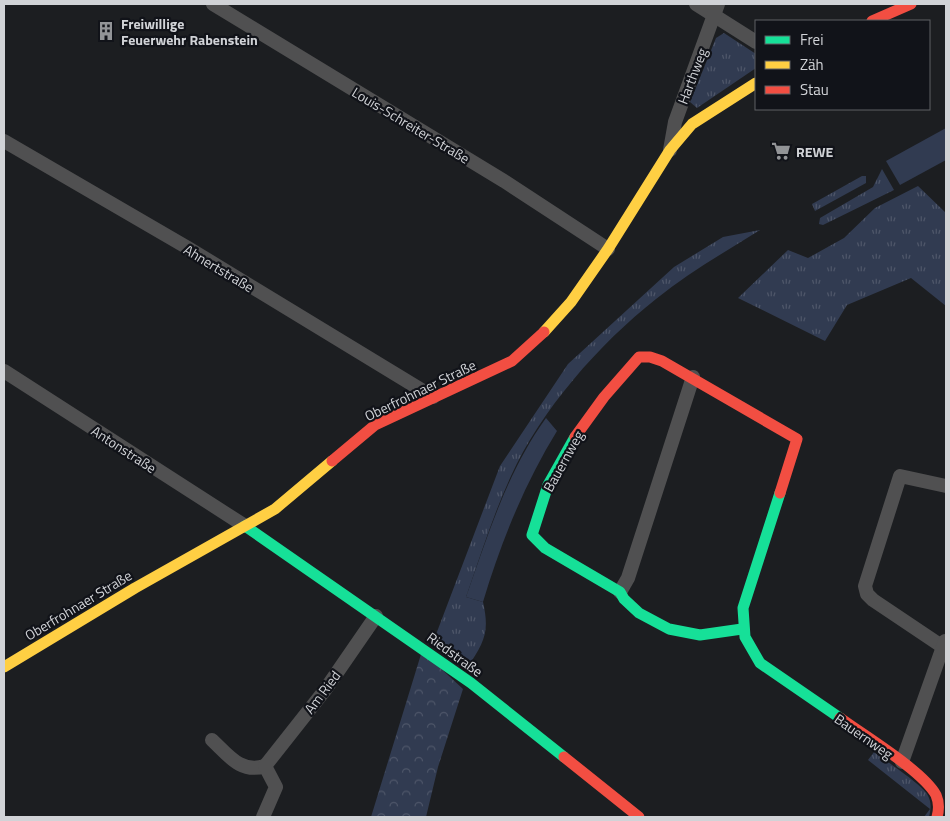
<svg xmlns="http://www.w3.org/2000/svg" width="950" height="821" viewBox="0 0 950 821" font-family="'Titillium Web',sans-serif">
<defs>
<pattern id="grass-tufts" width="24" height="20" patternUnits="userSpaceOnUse" patternTransform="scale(1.25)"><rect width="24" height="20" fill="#313b51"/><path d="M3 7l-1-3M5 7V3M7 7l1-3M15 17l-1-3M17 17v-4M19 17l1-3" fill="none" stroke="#4e5669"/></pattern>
<pattern id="forest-crowns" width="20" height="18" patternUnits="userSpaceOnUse" patternTransform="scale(1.25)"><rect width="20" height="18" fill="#313b51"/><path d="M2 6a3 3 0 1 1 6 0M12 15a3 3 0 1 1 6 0" fill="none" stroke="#4e5669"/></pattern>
</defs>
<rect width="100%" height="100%" fill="#1c1e21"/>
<g fill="url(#grass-tufts)">
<path d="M 724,33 L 756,54 L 756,68 L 697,108 L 690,102 L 716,38 Z"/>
<path d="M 882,169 L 894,190 L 823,225 L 819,224 L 820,218 L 873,187 Z"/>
<path d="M 862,176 L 866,176 L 866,183 L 815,211 L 812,204 Z"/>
<path d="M 918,186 L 946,213 L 946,306 L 911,278 L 847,305 L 825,341 L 738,298 L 788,250 L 808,258 L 844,238 L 875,208 Z"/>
<path d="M 760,230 C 725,252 688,273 656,299 C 599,344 541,410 511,476 C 493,515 480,557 466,597 L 483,602 C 490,633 484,642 467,668 L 432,645 L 500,466 L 568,364 L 674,267 L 723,237 Z"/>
<path d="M 874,752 C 886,761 921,784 927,794 C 932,802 931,809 929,817 L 924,817 L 930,809 L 868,760 Z"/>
</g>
<path fill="url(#forest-crowns)" d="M 422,651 L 463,689 L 438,767 L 426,817 L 371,817 Z"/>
<g fill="#313b51">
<path d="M 946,128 L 946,160 L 900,185 L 886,161 Z"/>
<path d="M 546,418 L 557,431 C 524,485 501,542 483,602 L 466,597 C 488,535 507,472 546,418 Z"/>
</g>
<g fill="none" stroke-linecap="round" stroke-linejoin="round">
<g stroke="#505051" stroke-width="14">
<path d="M 213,4 L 504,181 L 608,249"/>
<path d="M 696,4 L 756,42"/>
<path d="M 4,141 L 188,248 L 433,397"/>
<path d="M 670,150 L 675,122 L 718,4"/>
<path d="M 4,371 L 245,526"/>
<path d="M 946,486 L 900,476 L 865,586 L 867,594 L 873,600 L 946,649"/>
<path d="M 620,592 L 628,578 L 693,377"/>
<path d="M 212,740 C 228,755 241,774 265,766"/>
<path d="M 902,762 L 945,641"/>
<path d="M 263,817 L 276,787 L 265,766 L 325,690 L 376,616"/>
</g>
<g stroke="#16e098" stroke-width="11">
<path d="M 575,437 L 548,485 L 532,535 L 545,548 L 620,592 L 624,599 L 639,613 L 669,629 L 700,635 L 742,629"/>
<path d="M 780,493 L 743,608 L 745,637 L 760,663 L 840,718"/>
<path d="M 245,526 L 471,683 L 564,757"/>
</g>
<g stroke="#ffcf43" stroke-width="11">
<path d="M 544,332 L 571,302 L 608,249 L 670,150 L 692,124 L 756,83"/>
<path d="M 4,667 L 135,588 L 275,509 L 332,461"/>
</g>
<g stroke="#f24e42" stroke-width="11">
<path d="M 872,21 L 911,4"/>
<path d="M 575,437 L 604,397 L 639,357 L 650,357 L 662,361 L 797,439 L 780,493"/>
<path d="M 332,461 L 375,425 L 512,361 L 544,332"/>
<path d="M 840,718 C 863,735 923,771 936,795 C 939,802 939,810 937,817"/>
<path d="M 564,757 L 639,817"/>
</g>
</g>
<defs>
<g id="building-bare" transform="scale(1.5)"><path d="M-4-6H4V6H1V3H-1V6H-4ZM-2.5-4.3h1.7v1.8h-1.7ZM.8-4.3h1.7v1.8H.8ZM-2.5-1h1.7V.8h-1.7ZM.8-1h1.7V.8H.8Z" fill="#929497" stroke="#111319" stroke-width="2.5" paint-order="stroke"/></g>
<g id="supermarket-bare" transform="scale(1.5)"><path d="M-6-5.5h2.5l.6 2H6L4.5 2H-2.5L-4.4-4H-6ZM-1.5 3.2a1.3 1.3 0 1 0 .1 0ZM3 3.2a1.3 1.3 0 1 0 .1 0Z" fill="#929497" stroke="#111319" stroke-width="2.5" paint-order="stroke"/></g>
</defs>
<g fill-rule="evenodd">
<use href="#building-bare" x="106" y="31"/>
<use href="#supermarket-bare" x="781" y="151"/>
</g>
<g text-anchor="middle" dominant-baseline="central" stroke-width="4.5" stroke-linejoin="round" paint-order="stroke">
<g font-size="14" font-weight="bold" fill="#d1d3d7" stroke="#111319" text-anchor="start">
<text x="121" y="23">Freiwillige<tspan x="121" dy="16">Feuerwehr Rabenstein</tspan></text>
<text x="796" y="151">REWE</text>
</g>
<g font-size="14" fill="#d1d3d7" stroke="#111319">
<text transform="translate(692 76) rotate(-69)">Harthweg</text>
<text transform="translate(411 125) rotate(31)">Louis-Schreiter-Straße</text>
<text transform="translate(219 268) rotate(31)">Ahnertstraße</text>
<text transform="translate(420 390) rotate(-26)">Oberfrohnaer Straße</text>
<text transform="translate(124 449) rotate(33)">Antonstraße</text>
<text transform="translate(563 461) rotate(-61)">Bauernweg</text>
<text transform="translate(78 605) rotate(-31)">Oberfrohnaer Straße</text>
<text transform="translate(455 654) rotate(36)">Riedstraße</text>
<text transform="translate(322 692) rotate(-53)">Am Ried</text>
<text transform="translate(864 736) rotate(35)">Bauernweg</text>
</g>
</g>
<rect width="950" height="821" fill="none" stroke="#d1d3d7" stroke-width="10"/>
<rect x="755" y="20" width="175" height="90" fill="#111319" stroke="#5e6065"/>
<rect x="765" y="36" width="25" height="8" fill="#16e098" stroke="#5e6065"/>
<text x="800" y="45" font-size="15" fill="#d1d3d7">Frei</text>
<rect x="765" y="61" width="25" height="8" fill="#ffcf43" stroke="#5e6065"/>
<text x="800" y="70" font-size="15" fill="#d1d3d7">Zäh</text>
<rect x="765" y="86" width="25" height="8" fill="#f24e42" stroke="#5e6065"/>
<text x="800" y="95" font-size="15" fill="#d1d3d7">Stau</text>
</svg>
